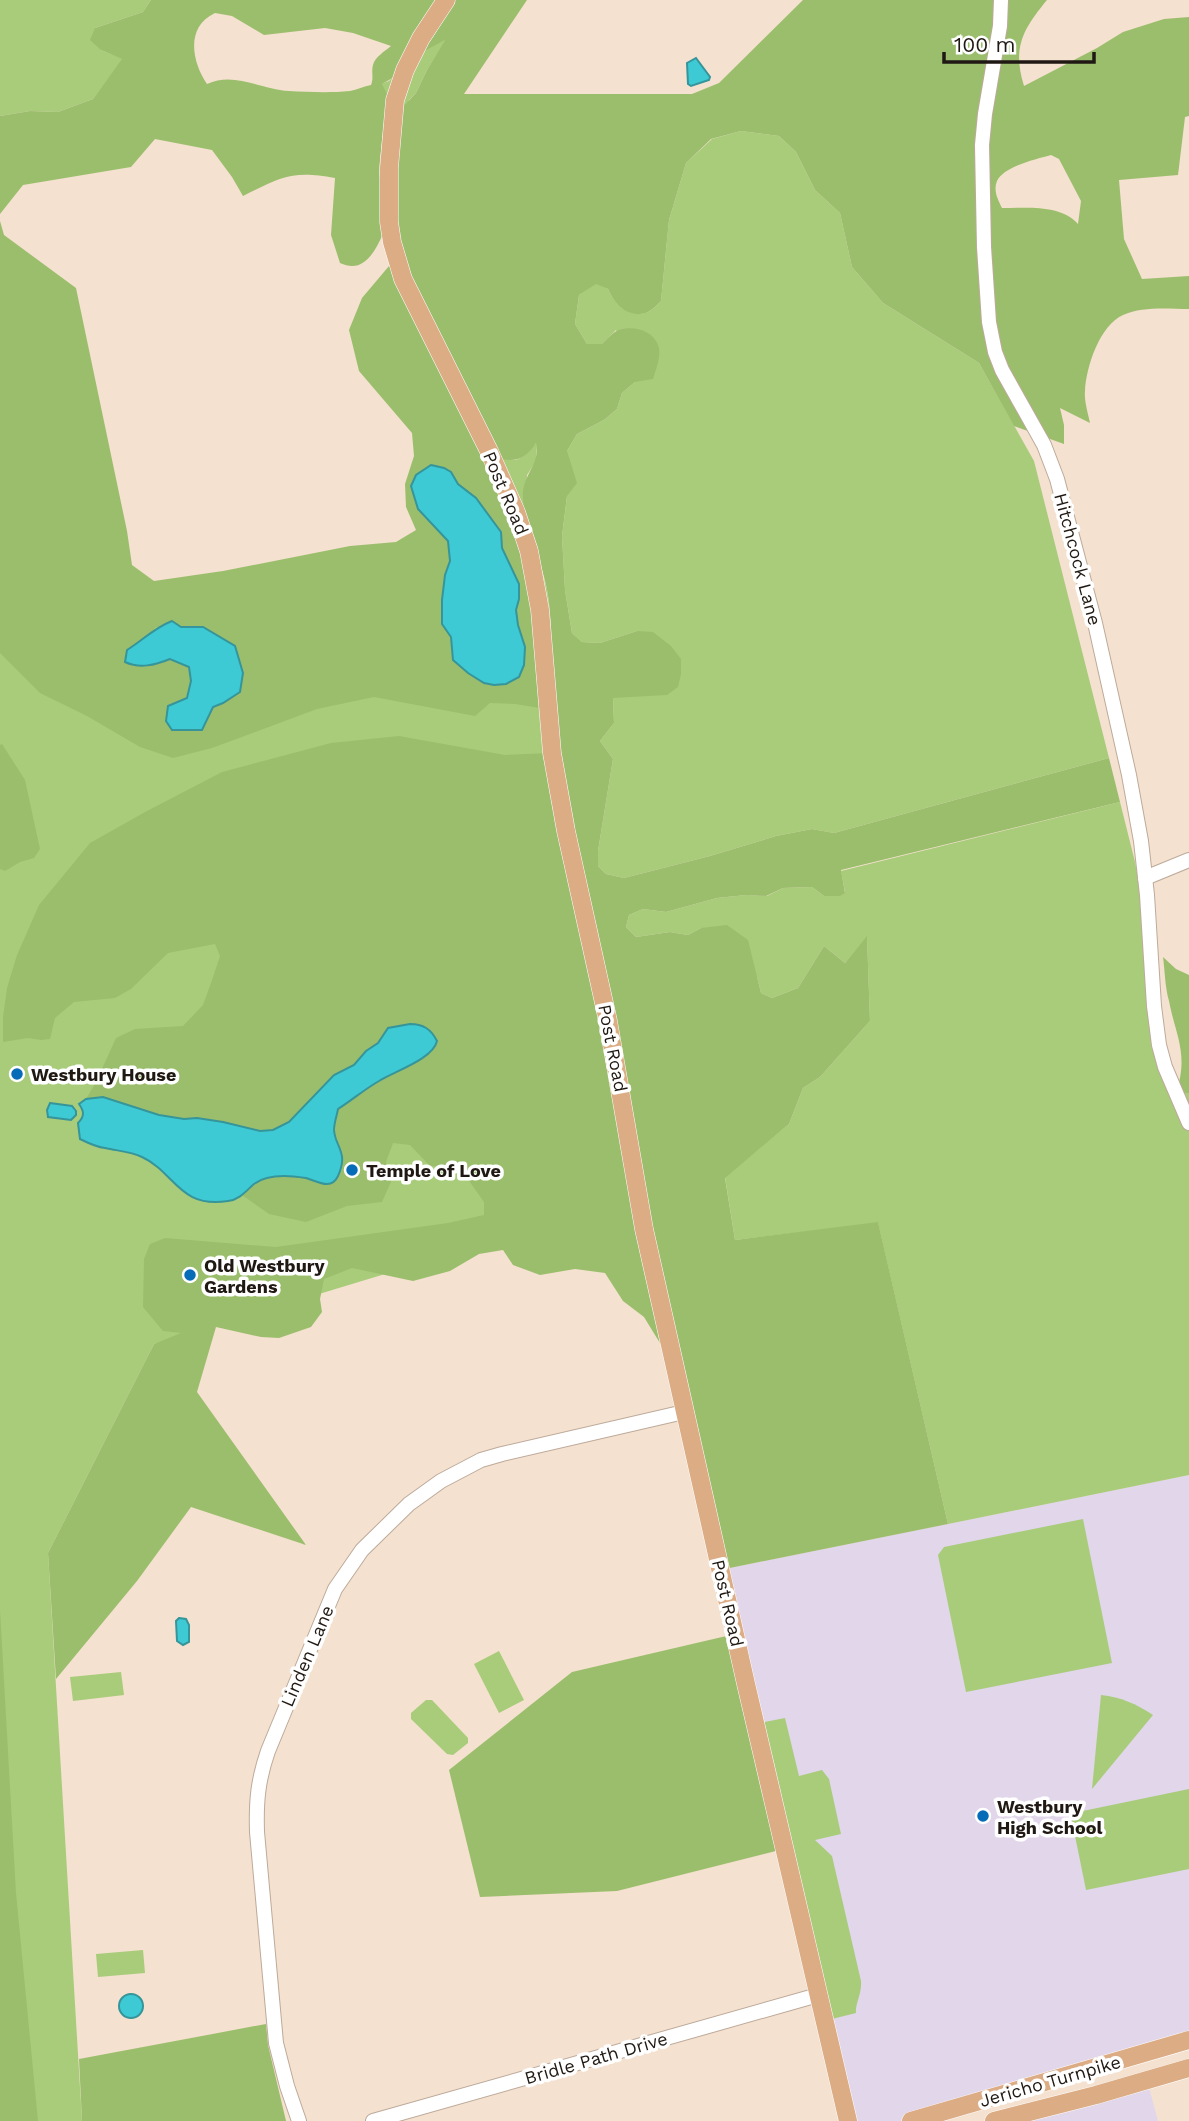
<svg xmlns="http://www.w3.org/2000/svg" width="1189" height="2121" viewBox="0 0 1189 2121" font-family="'Work Sans',sans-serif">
<rect width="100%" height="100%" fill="#f4e1cf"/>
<g fill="#e1d6ea">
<path d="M 1189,1475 L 1189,2040 L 911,2121 L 848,2121 L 720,1570 Z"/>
<path d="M 1147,2080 L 1158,2121 L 994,2121 Z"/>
</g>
<g fill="#a8cc7a">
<path d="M 0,0 L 151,0 L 143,12 L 95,28 L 101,50 L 123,59 L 93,99 L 58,112 L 30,111 L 0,116 Z"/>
<path d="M 446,39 L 427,70 L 416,93 L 409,100 L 385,221 L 379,169 L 385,128 L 381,84 L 389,81 L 418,55 Z"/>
<path d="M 741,131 L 779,136 L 796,152 L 815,190 L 840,213 L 852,267 L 883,303 L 979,363 L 1034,461 L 1109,758 L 834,833 L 812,829 L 776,836 L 710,856 L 624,878 L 606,874 L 598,866 L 598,851 L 613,759 L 600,741 L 614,723 L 613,698 L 637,631 L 600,643 L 582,642 L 572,633 L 565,590 L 562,536 L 567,496 L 567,451 L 577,434 L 604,420 L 617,409 L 622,393 L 635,382 L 616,330 L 602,344 L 587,344 L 575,324 L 579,295 L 596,283 L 608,289 C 614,304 629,319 648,312 C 652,310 658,304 661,301 L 669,220 L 686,163 L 712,139 Z"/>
<path d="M 537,442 L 536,461 L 527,475 L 526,518 L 547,589 L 550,612 L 551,676 L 493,452 C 518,466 519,461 537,442 Z"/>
<path d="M 528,573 L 606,1207 L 154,1344 L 48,1553 L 82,2121 L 0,2121 L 0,625 Z"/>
<path d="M 1120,802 L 1135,862 L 1148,933 L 1154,1006 L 1176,1093 L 1189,1089 L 1189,1475 L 948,1524 L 878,1223 L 735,1240 L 725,1177 L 789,1124 L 803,1088 L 820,1077 L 870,1021 L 867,937 L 845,963 L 824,946 L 798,988 L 772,998 L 761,993 L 757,977 L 701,928 L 688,935 L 670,932 L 636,937 L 626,927 L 629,915 L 643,909 L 666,912 L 717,898 L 746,895 L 767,896 L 783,888 L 812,887 L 824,896 L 845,892 L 841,871 Z"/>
<path d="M 1083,1519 L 1112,1663 L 966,1692 L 938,1555 L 944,1547 Z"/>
<path d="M 499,1651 L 524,1700 L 499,1713 L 474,1664 Z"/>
<path d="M 121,1672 L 124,1695 L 73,1701 L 70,1677 Z"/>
<path d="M 1101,1695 C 1121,1697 1136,1704 1153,1715 L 1092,1789 Z"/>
<path d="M 426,1700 L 432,1700 L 468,1738 L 468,1743 L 453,1755 L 447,1754 L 411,1719 L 411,1713 Z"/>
<path d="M 785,1718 L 799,1776 L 822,1770 L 829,1779 L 841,1834 L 815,1840 L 832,1856 L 861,1981 C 862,1994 855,2004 856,2013 L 824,2021 L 755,1724 Z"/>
<path d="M 1189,1789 L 1189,1869 L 1086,1890 L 1072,1821 L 1078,1812 Z"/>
<path d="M 143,1950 L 145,1973 L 98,1977 L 96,1954 Z"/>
</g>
<g fill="#9bbe6c" fill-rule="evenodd">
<path d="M 151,0 L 527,0 L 464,94 L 692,94 L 719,83 L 803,0 L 1047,0 C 1023,29 1012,48 1024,86 L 1097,48 L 1123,32 L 1164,19 L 1189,17 L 1189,116 L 1185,117 L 1178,175 L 1119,180 L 1124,239 L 1142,279 L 1189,276 L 1189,309 C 1168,309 1143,306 1123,315 C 1100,325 1086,367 1085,391 C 1084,401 1088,413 1090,423 L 1060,408 L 1064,425 L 1064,444 L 1014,426 L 979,363 L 883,303 L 852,267 L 840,213 L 815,190 L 796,152 L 779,136 L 741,131 L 711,139 L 686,163 L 669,220 L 661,301 C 658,304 652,310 648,312 C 629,320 614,304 608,289 L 596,284 L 579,295 L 575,324 L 587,344 L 602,344 C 607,339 613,332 619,330 C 632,325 653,330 658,345 C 662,355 656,369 653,379 L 635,382 L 622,393 L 617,409 L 604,420 L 577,434 L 567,451 L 577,483 L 567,496 L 562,536 L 565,590 L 572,633 L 582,642 L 600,643 L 637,631 L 653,632 L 671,646 L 681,659 L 681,674 L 678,687 L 667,695 L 613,698 L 614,723 L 600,741 L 613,759 L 598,851 L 598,866 L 606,874 L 624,878 L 710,856 L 776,836 L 812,829 L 834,833 L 1109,758 L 1120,802 L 841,870 L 845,893 L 840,896 L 824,896 L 812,887 L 783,888 L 766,896 L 746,895 L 717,898 L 666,912 L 643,909 L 629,915 L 626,927 L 636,937 L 670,932 L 688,935 L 701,928 L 727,925 L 748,940 L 761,993 L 772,998 L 798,988 L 824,946 L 845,963 L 867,936 L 870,1021 L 820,1077 L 803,1088 L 789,1124 L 725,1178 L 735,1240 L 878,1222 L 948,1524 L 720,1570 L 674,1366 L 644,1317 L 623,1301 L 605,1273 L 575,1269 L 540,1275 L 513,1265 L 503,1250 L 479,1254 L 450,1271 L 413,1281 L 352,1268 L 324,1279 L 320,1299 L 322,1312 L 311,1327 L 279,1338 L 261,1337 L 216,1327 L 197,1392 L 306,1545 L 191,1507 L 137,1581 L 56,1679 L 48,1553 L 154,1344 L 181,1333 L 163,1331 L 143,1307 L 144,1259 L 150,1244 L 165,1238 L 276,1247 L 448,1223 L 484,1215 L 484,1202 L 460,1168 L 430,1166 L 410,1145 L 393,1143 L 386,1162 L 391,1182 L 382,1202 L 347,1206 L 306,1222 L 269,1214 L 242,1195 C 262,1177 278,1172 305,1178 C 315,1181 322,1186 332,1183 L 343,1155 L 334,1131 L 338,1109 L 379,1081 L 407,1067 L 431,1051 L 388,1028 L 378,1043 L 366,1051 L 354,1065 L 334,1075 L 289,1122 L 273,1130 L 260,1131 L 223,1122 L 185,1120 L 159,1115 L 103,1097 L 86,1099 L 96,1082 L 116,1038 L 135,1029 L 183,1026 L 203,1005 L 211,983 L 220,956 L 215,944 L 168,953 L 131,989 L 115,998 L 74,1002 L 55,1018 L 50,1039 L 41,1040 L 28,1038 L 3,1042 L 3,1017 L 7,988 L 17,955 L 39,905 L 90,843 L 147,811 L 222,772 L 331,743 L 399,736 L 505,755 L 551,753 L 546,709 L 515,704 L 490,703 L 475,716 L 374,697 L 317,709 L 212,748 L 173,758 L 140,747 L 87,716 L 40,693 L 0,653 L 0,221 L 4,235 L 76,288 L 127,531 L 132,565 L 154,581 L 223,571 L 350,546 L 396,542 L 416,530 L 406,507 L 405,484 L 414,456 L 412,433 L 359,371 L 349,330 L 362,298 L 389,266 L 394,265 L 382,236 C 374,253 363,274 340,263 L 331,235 L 335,178 C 292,170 281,177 243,196 L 232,177 L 212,150 L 155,139 L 131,167 L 23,185 L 0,214 L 0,116 L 30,111 L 58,112 L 93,99 L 122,59 L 101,50 L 90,40 L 95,28 L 143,12 ZM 215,13 L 232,16 L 264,35 L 325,28 L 353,33 L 391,46 C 385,51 375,57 373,65 C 371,72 374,78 371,85 C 364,86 357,90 350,91 C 330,93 308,92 289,91 C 261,90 235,71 207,84 C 192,62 185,27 215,13 ZM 445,40 L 427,70 L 416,93 L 401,109 L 385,217 L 379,170 L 387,94 L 382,84 L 396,76 L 418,55 ZM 1051,155 L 1059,159 L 1081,201 L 1078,224 C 1061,204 1026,208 1002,208 C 998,200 993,191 997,181 C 1004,166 1037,159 1051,155 ZM 536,443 C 541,465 521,475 523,499 C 525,529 541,559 547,589 C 552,617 551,647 551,676 L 502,459 C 517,463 528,456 536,443 ZM 451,472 L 458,484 L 476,498 L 501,532 L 502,548 L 519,584 L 519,599 L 516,610 L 518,625 L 525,647 L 524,665 L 519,677 L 506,684 L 453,660 L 451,637 L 442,624 L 442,600 L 445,575 L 450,561 L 448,541 L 418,509 L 411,487 ZM 156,627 L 204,627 L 235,646 L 223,703 L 213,707 L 202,730 L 187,699 L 191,681 L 189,667 L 170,659 L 127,650 L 149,635 Z"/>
<path d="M 2,744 L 25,780 L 40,849 L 34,858 L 20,862 L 5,871 L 0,869 L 0,745 Z"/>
<path d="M 1163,957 L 1176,969 L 1189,975 L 1189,1093 L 1176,1093 C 1189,1054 1176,1037 1169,1001 C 1165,987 1165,972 1163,957 Z"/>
<path d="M 0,1610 L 16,1893 L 38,2121 L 0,2121 Z"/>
<path d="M 735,1634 L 784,1849 L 617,1891 L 480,1897 L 449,1770 L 572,1672 Z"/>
<path d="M 266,2024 L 268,2045 L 286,2121 L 82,2121 L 79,2059 Z"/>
</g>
<g fill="#3ecad4" stroke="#35959a" stroke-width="2">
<path d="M 696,58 L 710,77 L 709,80 L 691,86 L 688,84 L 687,63 Z"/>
<path d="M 431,465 L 444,468 L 451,472 L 458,484 L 476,498 L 501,532 L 502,548 L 519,584 L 519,599 L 516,610 L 518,625 L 525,647 L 524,665 L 519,677 L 506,684 L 494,685 L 484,683 L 468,673 L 453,660 L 451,637 L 442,624 L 442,600 L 445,575 L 450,561 L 448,541 L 418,509 L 411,486 L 416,475 Z"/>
<path d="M 172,621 L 181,627 L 203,627 L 235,646 L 243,673 L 240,692 L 223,703 L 213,707 L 202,730 L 172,730 L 166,721 L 168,706 L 187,698 L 191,681 L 189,667 L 170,659 C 155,665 140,669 125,662 L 127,650 C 143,640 154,628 172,621 Z"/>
<path d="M 410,1024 C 423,1024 431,1029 437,1041 C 433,1059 395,1071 379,1081 C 365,1089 352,1100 338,1109 C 337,1115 334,1123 334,1130 C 335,1147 349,1152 338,1176 C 331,1191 317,1181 306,1178 C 299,1177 291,1176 284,1176 C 274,1176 263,1177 254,1184 C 246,1191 239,1200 228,1201 C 179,1209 175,1172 142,1157 C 130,1151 117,1151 105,1148 C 96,1147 88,1143 80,1139 L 78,1123 C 85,1116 84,1111 79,1104 L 86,1099 L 103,1097 L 159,1115 L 184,1119 L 197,1118 L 223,1122 L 260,1131 L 273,1130 L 289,1122 L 334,1075 L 354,1065 L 366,1051 L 378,1043 L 388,1028 Z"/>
<path d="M 50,1103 L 72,1106 L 76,1111 L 76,1115 L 71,1120 L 48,1117 L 47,1110 Z"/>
<path d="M 179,1618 L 186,1619 L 189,1625 L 189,1642 L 183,1645 L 177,1641 L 176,1621 Z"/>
<circle cx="131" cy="2006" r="12"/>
</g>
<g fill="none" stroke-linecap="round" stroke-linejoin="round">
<g stroke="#bdaa9a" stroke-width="16">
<g id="minor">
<path d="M 1001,0 L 1000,26 L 985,114 L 982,145 L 984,247 L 989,322 L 995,352 L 1002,370 L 1044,445 L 1057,479 L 1095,623 L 1129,775 L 1141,841 L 1147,895 L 1154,1006 L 1159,1045 L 1165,1067 L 1189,1123"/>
<path d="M 1145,878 L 1189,860"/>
<path d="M 299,2121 L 287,2086 L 276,2043 L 257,1832 C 256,1801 258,1780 268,1751 L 335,1589 L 362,1550 L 409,1504 L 441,1481 L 481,1460 L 502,1454 L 684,1412"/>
<path d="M 373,2121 L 818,1995"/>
</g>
</g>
<g stroke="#fff" stroke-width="19">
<g id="major">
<path d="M 446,0 L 421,38 L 405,70 L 395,100 L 389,168 L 389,222 L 392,242 L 403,279 L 489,451 L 516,512 L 529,551 L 540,610 L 552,753 L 566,831 L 608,1021 L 644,1229 L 746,1684 L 848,2121"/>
<path d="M 911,2121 L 1189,2040"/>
<path d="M 994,2121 L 1096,2095 L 1189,2068"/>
</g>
</g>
<use href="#minor" stroke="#fff" stroke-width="14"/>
<use href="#major" stroke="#dcac85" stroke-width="18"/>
</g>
<g fill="#076cb8" stroke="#fff" stroke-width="2.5">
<circle cx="17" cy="1074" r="7"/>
<circle cx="352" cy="1170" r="7"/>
<circle cx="190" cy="1275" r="7"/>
<circle cx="983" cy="1816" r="7"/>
</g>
<g text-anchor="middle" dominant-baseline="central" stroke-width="7" stroke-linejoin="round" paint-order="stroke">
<g font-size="18" fill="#201913" stroke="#fff">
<text transform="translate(506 493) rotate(67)">Post Road</text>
<text transform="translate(1078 559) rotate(75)">Hitchcock Lane</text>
<text transform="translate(613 1048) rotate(79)">Post Road</text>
<text transform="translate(728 1603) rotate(77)">Post Road</text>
<text transform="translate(307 1656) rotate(-67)">Linden Lane</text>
<text transform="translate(596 2058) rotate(-16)">Bridle Path Drive</text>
<text transform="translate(1050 2081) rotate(-16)">Jericho Turnpike</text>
</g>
<g font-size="18" font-weight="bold" fill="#201913" stroke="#fff" text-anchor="start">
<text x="31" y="1074">Westbury House</text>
<text x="366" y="1170">Temple of Love</text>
<text x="204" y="1265">Old Westbury<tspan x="204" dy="21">Gardens</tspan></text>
<text x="997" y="1806">Westbury<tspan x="997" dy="21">High School</tspan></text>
</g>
</g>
<path d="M944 52v10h150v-10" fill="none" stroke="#201913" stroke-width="3.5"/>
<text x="954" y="52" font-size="21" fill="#201913" stroke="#ffffff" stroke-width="5" paint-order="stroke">100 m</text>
</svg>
